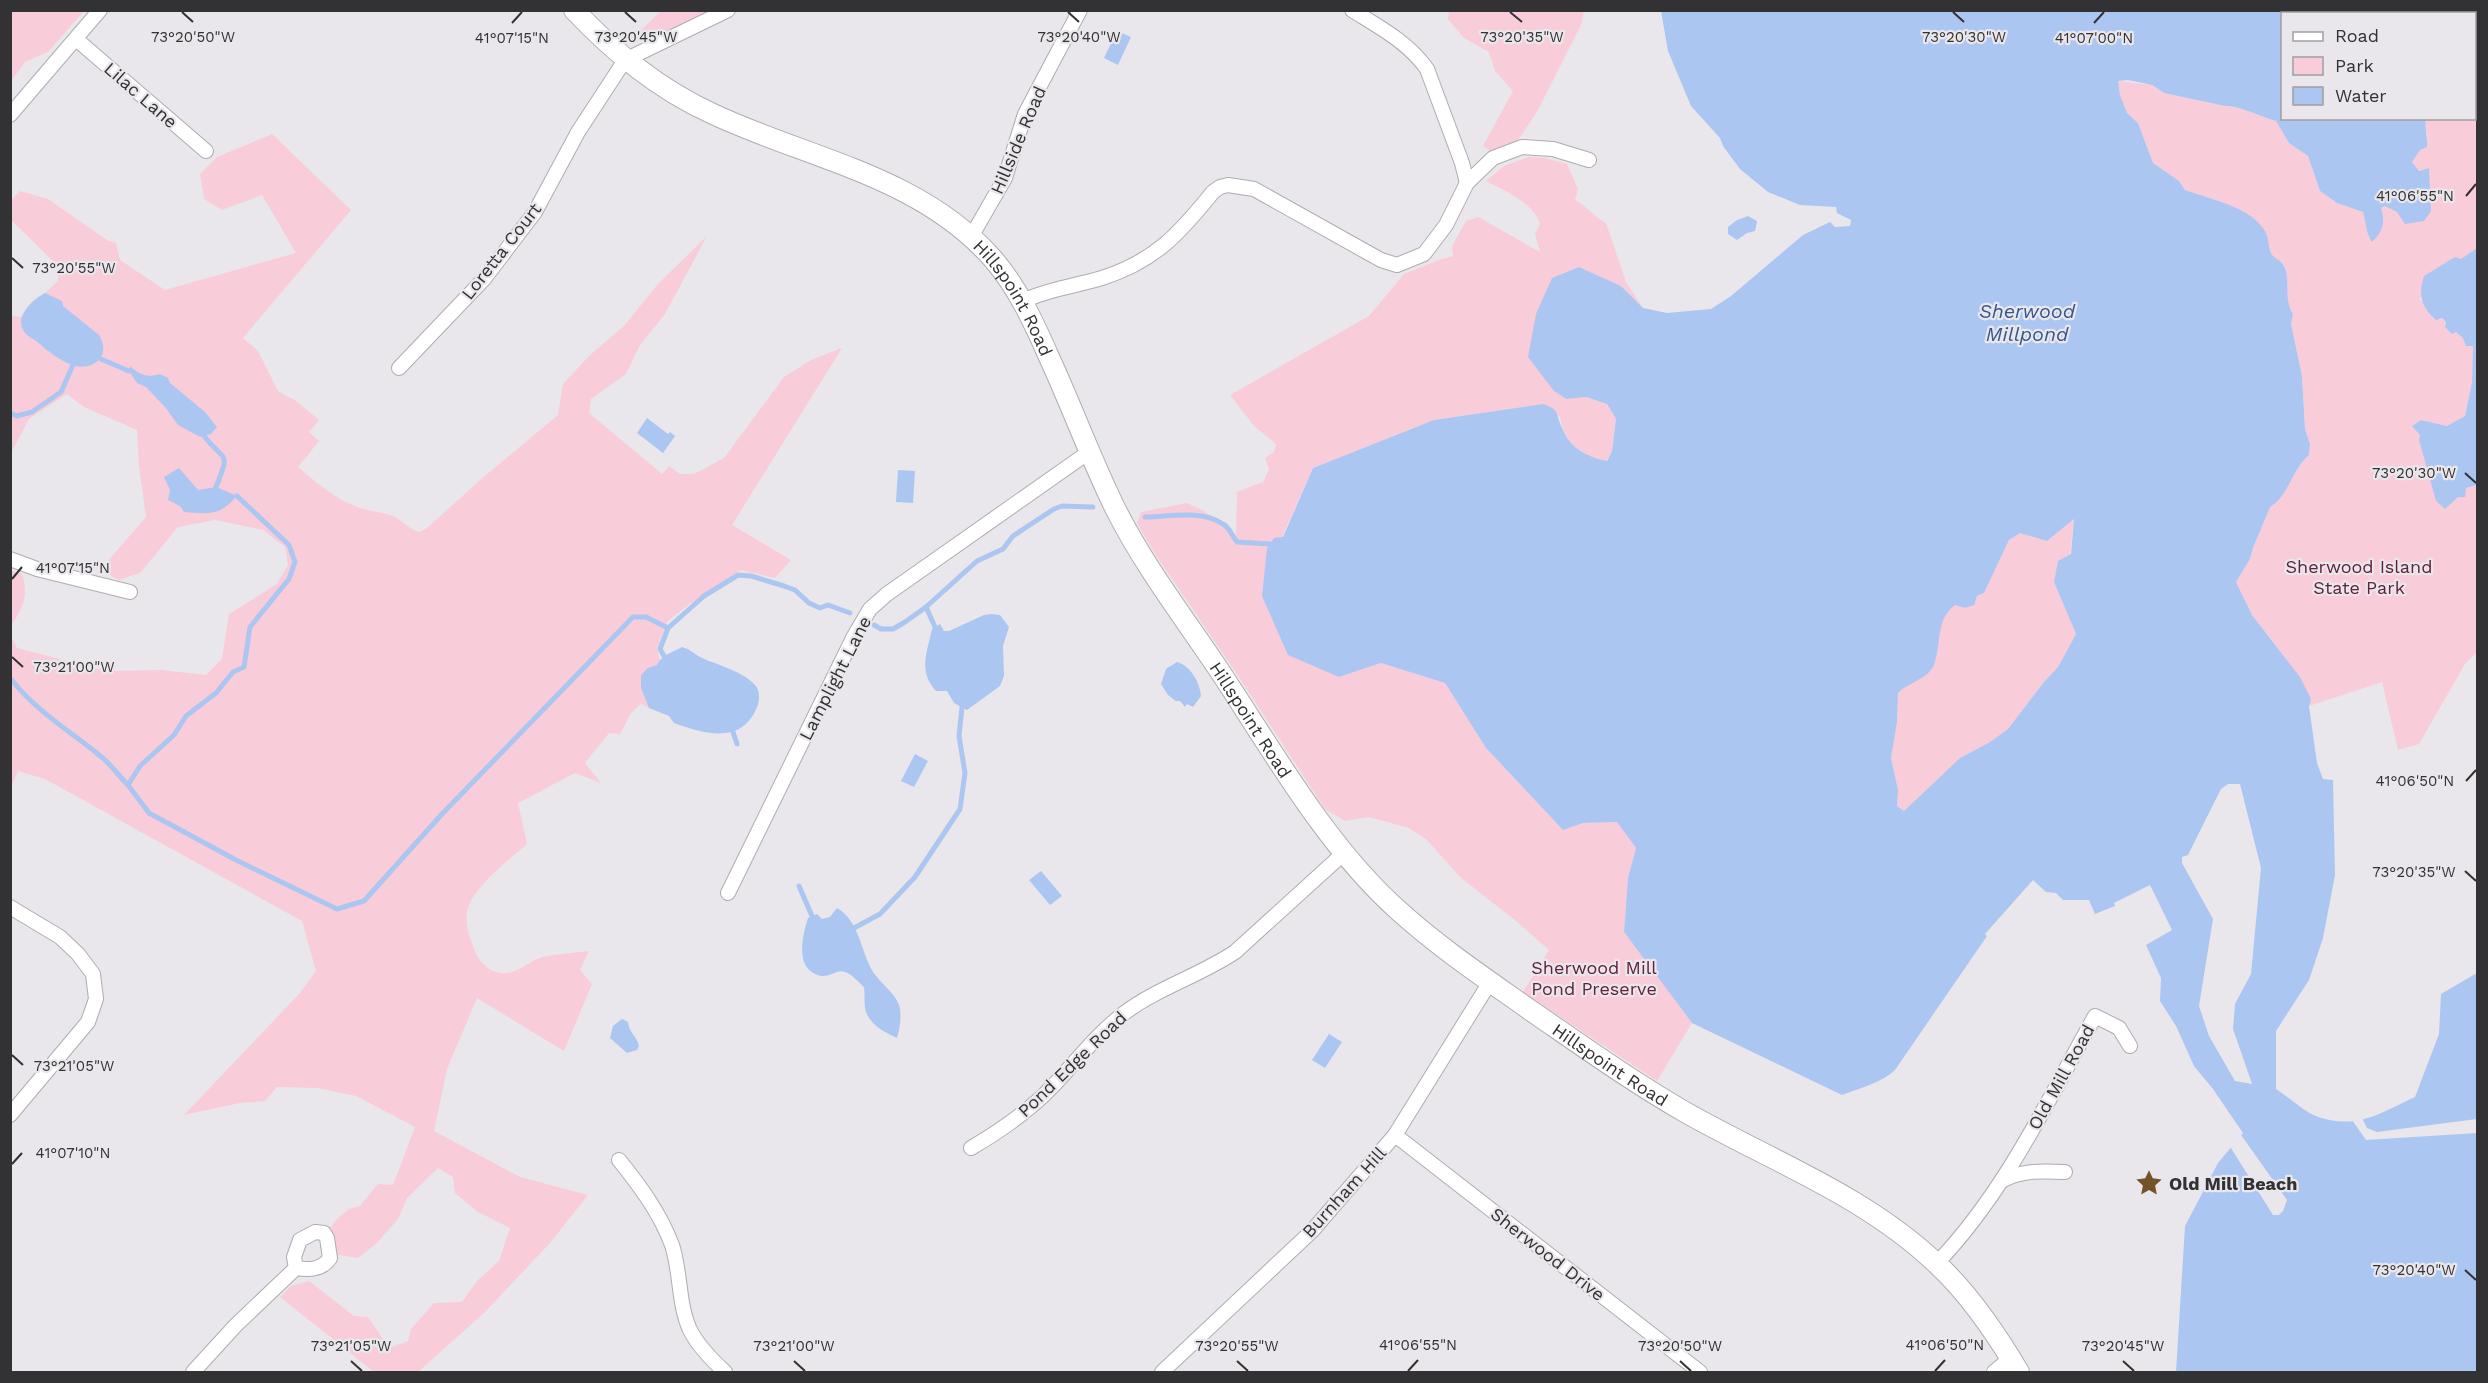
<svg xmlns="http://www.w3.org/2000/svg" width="2488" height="1383" font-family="'Work Sans',sans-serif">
	<rect width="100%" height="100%" fill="#e9e7eb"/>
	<!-- green -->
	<g fill="#f9ccd9">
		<path d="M 11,10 L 84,10 L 84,11 L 48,52 L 25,62 L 11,81 Z"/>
		<path d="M 1569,10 L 1584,11 L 1581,25 L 1538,110 L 1517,142 L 1493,153 L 1483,146 L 1513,91 L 1495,71 L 1489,52 L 1464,38 L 1448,19 L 1449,11 Z"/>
		<path d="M 661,11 L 721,11 L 677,31 L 627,44 Z"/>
		<path d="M 2420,11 L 2477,11 L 2477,248 L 2461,259 L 2419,299 L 2446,322 L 2445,327 L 2452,334 L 2456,332 L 2473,346 L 2472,382 L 2465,416 L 2447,426 L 2422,420 L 2419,440 L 2437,501 L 2445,508 L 2465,488 L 2477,485 L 2477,652 L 2465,664 L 2419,744 L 2398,750 L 2382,682 L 2309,706 L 2284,656 L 2252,615 L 2236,582 L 2250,559 L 2253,548 L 2270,507 C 2289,496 2292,469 2309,455 L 2310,444 L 2305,429 L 2302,376 L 2291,324 L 2293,314 L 2287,304 L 2285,267 L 2281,261 L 2274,258 L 2270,250 L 2266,233 L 2243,211 L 2185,190 L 2179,181 L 2153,163 L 2138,123 L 2127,113 L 2120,95 L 2118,81 L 2152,85 L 2164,93 L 2225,106 C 2237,105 2262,117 2276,121 L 2289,143 L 2308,156 L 2320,191 L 2337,203 L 2363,212 L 2368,225 L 2368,237 L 2381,208 L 2386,206 L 2397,212 L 2428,168 L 2419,171 L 2412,162 L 2428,136 L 2425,130 L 2426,119 L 2474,118 L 2474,14 L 2420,13 Z"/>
		<path d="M 272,134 L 351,210 L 243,338 L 258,351 L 278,391 L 296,401 L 319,420 L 309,432 L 319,441 L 298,467 C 317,483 336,500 360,508 C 372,512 384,512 395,517 C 404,522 409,529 419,532 L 427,528 L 479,481 L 558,415 L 563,384 L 589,356 L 625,325 L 657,285 L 707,236 L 665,314 L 640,345 L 626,374 L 591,399 L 589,413 L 662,474 L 669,466 L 680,474 L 694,474 L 724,458 L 784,377 L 811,360 L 842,348 L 732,525 L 791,560 L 775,578 L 741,570 L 688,605 L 667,622 L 657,648 L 660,660 L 658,665 L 648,668 L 641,688 L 649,708 L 641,704 L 631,713 L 620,734 L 609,733 L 585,763 L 601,783 L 575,773 L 518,803 L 527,844 C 510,859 469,890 467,913 C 465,926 470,937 474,949 C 478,960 487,971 500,973 C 517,975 528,961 543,957 C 558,954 574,953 589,951 L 580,970 L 592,984 L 564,1051 L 477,998 L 447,1069 L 434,1131 L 520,1177 L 588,1195 L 550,1243 L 485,1312 L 418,1372 L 374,1372 L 280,1297 L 291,1286 L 309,1281 L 354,1316 L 368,1317 L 389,1348 L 408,1341 L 411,1329 L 434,1303 L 462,1302 L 477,1281 L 499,1261 L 510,1228 L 478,1212 L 455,1193 L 453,1177 L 438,1168 L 407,1198 L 398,1219 L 377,1243 L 358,1258 L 333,1254 L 329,1229 L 338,1218 L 349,1209 L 360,1206 L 378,1184 L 393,1185 L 415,1127 L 356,1096 L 317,1088 L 277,1087 L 265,1101 L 240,1103 L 184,1115 L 300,993 L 316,971 L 302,921 L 45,779 L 18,771 L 11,787 L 11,636 L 17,648 L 106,671 L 161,670 L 206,675 L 222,659 L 229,614 L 277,584 L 288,565 L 285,547 L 263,530 L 215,520 L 178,527 L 140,573 L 119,580 L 100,570 L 146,517 L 139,466 L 137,430 L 84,407 L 67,394 L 29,419 L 11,453 L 11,316 L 21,317 L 32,301 L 45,293 L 58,281 L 59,267 L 11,220 L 11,200 L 20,191 L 48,199 L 107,240 L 116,243 L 120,260 L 165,290 L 296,253 L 262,195 L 222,210 L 204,199 L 200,174 L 217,157 Z"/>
		<path d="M 1529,157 L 1545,158 L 1567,164 L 1578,189 L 1575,200 C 1587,206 1594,217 1606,223 L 1626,282 L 1643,308 L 1621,286 L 1579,267 L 1552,278 L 1554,391 L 1566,399 L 1586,397 L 1607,404 L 1616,419 L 1612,451 L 1606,461 C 1582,456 1564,443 1560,417 L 1543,404 L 1434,420 L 1313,468 L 1282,537 L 1339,677 L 1381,663 L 1445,683 L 1486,748 L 1563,830 L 1583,823 L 1617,822 L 1636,848 L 1628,878 L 1624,932 L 1692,1023 L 1657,1081 L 1523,992 L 1549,950 L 1516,921 L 1460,877 L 1427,840 L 1409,828 L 1369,817 L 1345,821 L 1325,809 L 1233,668 L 1157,557 L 1137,523 L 1141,512 L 1187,503 L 1204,511 L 1236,536 L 1237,492 L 1263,482 L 1269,469 L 1265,458 L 1274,452 L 1276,444 L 1254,426 L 1230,395 L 1369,316 L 1404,274 L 1439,260 L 1453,256 L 1452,246 L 1466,221 L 1478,217 L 1540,252 L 1535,234 L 1540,224 C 1534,203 1505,191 1486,181 L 1504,166 Z"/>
		<path d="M 2074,519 L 2070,555 L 2054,582 L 2076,634 L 2058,667 L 2044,682 L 2008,729 L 1990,742 L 1960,758 L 1904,811 L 1897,806 L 1898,790 L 1891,758 L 1897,722 L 1898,693 C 1907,683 1922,680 1931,669 C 1945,652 1929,624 1955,605 L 1965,608 L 1977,596 L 1984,593 L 2009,540 L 2020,533 L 2047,541 Z"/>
		<path d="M 10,570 L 22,574 C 29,594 23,609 11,625 Z"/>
	</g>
	<!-- water -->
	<g fill="#acc6f2" fill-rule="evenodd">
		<path d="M 1661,11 L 2420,11 L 2420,13 L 2282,14 L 2282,118 L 2426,119 C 2424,129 2428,137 2427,147 L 2420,150 L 2412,162 L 2419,171 L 2429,168 L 2431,211 L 2424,221 L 2405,224 L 2397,212 L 2385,206 L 2381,208 C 2386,222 2382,233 2372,242 C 2366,234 2366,222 2363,212 L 2337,203 L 2320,191 L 2308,156 L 2289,143 L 2276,121 C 2262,117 2237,105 2225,106 L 2164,93 L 2152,85 L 2128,80 L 2118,81 L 2120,95 L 2127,113 L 2138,123 L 2153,163 L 2179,181 L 2185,190 C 2211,200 2250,206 2265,231 C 2269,238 2268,246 2271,253 C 2275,260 2281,259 2284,266 C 2291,280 2283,298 2293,314 L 2291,324 L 2302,376 L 2305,429 L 2310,444 L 2309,455 C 2292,469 2289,496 2270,507 L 2253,548 L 2250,559 L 2236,582 L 2252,615 L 2300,677 L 2311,699 L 2309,706 L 2317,763 L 2323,779 L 2333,780 L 2335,875 L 2323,938 L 2309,980 L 2276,1031 L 2276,1089 C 2289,1097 2304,1112 2318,1117 C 2358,1130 2380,1113 2415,1097 L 2439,1034 L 2441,994 L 2477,973 L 2477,1372 L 2176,1372 L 2185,1226 L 2218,1163 L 2243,1133 L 2213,1089 L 2194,1066 L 2176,1026 L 2160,1001 L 2161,978 L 2146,945 L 2172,930 L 2150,885 L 2114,903 L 2115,906 L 2095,914 L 2089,900 L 2063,900 L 2056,893 L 2046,892 L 2033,880 L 1985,934 L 1987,936 L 1895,1070 C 1881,1083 1860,1088 1842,1095 L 1692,1023 L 1624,932 L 1628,878 L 1636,848 L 1617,822 L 1583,823 L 1563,830 L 1486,748 L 1445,683 L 1381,663 L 1339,677 L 1288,655 L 1262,596 L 1267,548 L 1274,538 L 1283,537 L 1313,468 L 1434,420 L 1543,404 C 1561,410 1555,413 1562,428 C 1570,448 1587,457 1607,461 L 1612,451 L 1616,419 L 1607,404 L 1586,397 L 1566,399 L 1554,391 L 1528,357 L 1536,314 L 1552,278 L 1579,267 L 1621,286 L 1643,308 L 1667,313 L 1711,309 L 1731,296 L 1803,235 L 1830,222 L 1835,227 L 1850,226 L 1851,220 L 1837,213 L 1836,207 L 1800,205 L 1768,192 L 1740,169 L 1723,146 L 1720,138 L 1691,106 L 1668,51 ZM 2074,519 L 2071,554 L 2058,561 L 2054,582 L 2076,634 L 2058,667 L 2044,682 L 2008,729 L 1990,742 L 1960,758 L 1904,811 L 1897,806 L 1898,790 L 1891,758 L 1897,722 L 1898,693 C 1907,683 1928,679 1934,665 C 1942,643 1935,620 1955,605 L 1965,608 L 1974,605 L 1977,596 L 1984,593 L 2009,540 L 2020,533 L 2047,541 ZM 2228,784 L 2240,784 L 2261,868 L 2251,974 L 2235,1004 L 2233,1029 L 2252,1084 L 2235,1081 L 2209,1036 L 2199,1006 L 2213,919 L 2182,863 L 2182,857 L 2188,855 L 2221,789 Z"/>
		<path d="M 1117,31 L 1131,37 L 1118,65 L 1104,58 Z"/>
		<path d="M 1748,216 L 1757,221 L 1755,231 L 1747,233 L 1737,240 L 1728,234 L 1728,227 L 1737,220 Z"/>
		<path d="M 2477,248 L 2477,485 L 2466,488 L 2465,497 L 2458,497 L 2445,509 L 2436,501 L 2419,440 L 2420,435 L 2412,426 L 2421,420 L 2447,426 L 2465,416 L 2472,382 L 2473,346 L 2466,346 L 2463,338 L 2456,332 L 2452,334 L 2445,327 L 2446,322 L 2442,318 L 2436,320 C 2421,306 2418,296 2424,276 L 2455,257 L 2461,259 Z"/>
		<path d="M 45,293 L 62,301 L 63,306 L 99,335 C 112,356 93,372 72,365 C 61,361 49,352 41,345 C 35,339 27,337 23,330 C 15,315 34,299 45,293 Z"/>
		<path d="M 130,366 C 140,375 147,378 160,374 L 168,378 L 170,383 L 205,412 L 217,427 L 211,434 L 200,437 L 178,425 L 165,407 L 146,387 L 137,383 L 129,371 Z"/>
		<path d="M 647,418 L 668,434 L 670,432 L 675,436 L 663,453 L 637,433 Z"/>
		<path d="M 179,468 L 198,490 L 216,487 L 237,496 C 219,516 210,514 184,512 L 180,506 L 168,500 L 170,490 L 164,477 Z"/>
		<path d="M 898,470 L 915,471 L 913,503 L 896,502 Z"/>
		<path d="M 991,614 L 1000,615 L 1009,627 L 1003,646 L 1004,676 L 1000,686 L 967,710 L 954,703 L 947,691 L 936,691 C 918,671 927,653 932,629 L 940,624 L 944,631 L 949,631 L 984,615 Z"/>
		<path d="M 682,647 C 690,649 694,654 702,658 C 718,665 744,672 755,685 C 760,690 760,701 757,707 C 742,745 704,734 674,723 L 669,716 L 649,708 L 641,688 L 641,675 L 648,668 L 657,665 C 662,654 672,653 682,647 Z"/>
		<path d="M 1177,662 C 1191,666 1200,683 1201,696 L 1193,707 L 1187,704 L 1185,707 L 1180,701 L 1176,701 L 1168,695 L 1161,684 L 1166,669 Z"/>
		<path d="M 915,754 L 928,761 L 914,787 L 901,781 Z"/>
		<path d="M 1041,871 L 1062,896 L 1050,905 L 1029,880 Z"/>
		<path d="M 837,908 C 859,920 861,952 873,972 C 881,984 895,993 899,1005 C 902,1014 900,1029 897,1038 C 884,1032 868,1024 865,1008 C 864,1001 865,994 864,987 C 858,982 852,974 845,972 C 837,969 831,977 822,976 C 794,971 802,937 808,918 L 817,914 L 822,919 L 830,917 Z"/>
		<path d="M 622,1019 L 628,1022 C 629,1033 637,1036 639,1046 L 637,1050 L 627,1053 L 610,1038 L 613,1026 Z"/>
		<path d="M 1329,1034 L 1342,1042 L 1325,1068 L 1312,1060 Z"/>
	</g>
	<!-- pier -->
	<g fill="#e9e7eb">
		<path d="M 2362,1118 L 2367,1128 L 2377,1132 L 2477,1119 L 2477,1133 L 2366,1140 L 2352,1120 Z"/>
		<path d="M 2239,1132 L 2287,1200 L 2283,1211 L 2279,1215 L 2273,1215 L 2229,1145 Z"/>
	</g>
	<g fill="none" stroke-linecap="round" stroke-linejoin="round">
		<!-- stream -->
		<g stroke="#acc6f2" stroke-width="5">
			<path d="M 101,359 L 129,371"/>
			<path d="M 10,413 L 17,416 L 32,412 L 61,392 L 73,365"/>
			<path d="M 204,436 C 225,463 231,450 216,487"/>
			<path d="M 237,496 L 289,545 L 295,562 L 289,579 L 250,627 L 244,667 L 233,672 L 216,693 L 186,716 L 174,735 L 140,766 L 128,785 L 149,813 L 236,860 L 337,909 L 364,901 L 442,814 L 633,617 L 646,617 L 668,628 L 704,596 L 738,575 L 751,576 L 784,586 L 795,590 L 809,603 L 820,608 L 828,605 L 850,613"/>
			<path d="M 1145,517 C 1169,517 1201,509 1223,524 C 1230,528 1232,536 1237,542 L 1270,544"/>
			<path d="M 926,607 L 935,627"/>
			<path d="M 874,625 L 881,629 L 893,629 L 905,622 L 926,607 L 977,561 L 1003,549 L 1013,536 L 1054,509 L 1062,506 L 1093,507"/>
			<path d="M 664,656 L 660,649 L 668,628"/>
			<path d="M 10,678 C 36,711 67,729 99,755 C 110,763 118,775 128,785"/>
			<path d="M 733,732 L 737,744"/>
			<path d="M 799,886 L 812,916"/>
			<path d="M 854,928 L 880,914 L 915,877 L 960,809 L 965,773 L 959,736 L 962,707"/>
		</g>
		<defs>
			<g id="street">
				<path d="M 1352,10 C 1379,27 1408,42 1427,69 L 1462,163 L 1467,183"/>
				<path d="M 76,39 L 206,151"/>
				<path d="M 10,115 L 100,10"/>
				<path d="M 971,237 L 1005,178 L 1025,114 L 1080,10"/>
				<path d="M 1023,301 C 1048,289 1076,286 1102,278 C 1155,261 1179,234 1213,192 L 1220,187 L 1228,185 L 1254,189 L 1381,260 L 1397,265 L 1424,254 L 1446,225 L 1467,183 L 1493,158 L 1522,147 L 1553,149 L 1589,160"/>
				<path d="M 399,368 L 484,279 L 535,212 L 578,132 L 625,60 L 728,10"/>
				<path d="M 10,559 L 37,569 L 130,592"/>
				<path d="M 728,893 L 854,636 L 870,609 L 887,594 L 1089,452"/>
				<path d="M 10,907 L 60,937 L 78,954 L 93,974 L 96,999 L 88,1022 L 10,1115"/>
				<path d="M 1395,1135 L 1700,1372"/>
				<path d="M 971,1148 C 1000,1131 1029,1111 1052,1087 C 1075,1063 1096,1035 1123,1014 C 1157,988 1199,976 1235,952 L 1344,853"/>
				<path d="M 619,1160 C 640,1186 660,1213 672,1245 C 681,1272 678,1304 690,1330 C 698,1346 713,1361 725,1372"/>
				<path d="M 2003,1180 C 2023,1170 2043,1171 2065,1172"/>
				<path d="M 315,1232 L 324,1233 L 327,1238 L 330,1258 C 322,1270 309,1270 296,1268 L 294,1257 L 300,1240 Z"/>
				<path d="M 1937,1263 C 2005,1192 2047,1102 2095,1016 L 2119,1028 L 2130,1046"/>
				<path d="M 193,1372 L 236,1325 L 296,1268"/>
				<path d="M 1162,1372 L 1312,1231 L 1395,1135 L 1490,982"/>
				<path d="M 1994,1372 L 2011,1358"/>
			</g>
			<g id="secondary">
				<path id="s1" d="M 574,10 C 615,53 658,89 713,114 C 809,159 920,176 993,259 C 1018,288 1034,323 1049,357 C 1072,407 1091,459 1115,508 C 1144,566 1185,619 1221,673 C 1274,753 1327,847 1399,911 C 1440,948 1485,978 1530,1010 C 1581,1045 1631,1081 1685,1112 C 1771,1161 1867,1196 1939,1266 C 1971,1296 1997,1335 2019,1372"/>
			</g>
		</defs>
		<!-- street casing -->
		<use href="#street" stroke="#aeacb0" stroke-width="16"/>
		<!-- secondary casing -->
		<use href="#secondary" stroke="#aeacb0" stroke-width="22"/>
		<!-- street -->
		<use href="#street" stroke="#fff" stroke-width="14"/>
		<!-- secondary -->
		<use href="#secondary" stroke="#fff" stroke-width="20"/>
	</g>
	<!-- ticks -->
	<path fill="none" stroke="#323133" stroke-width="2" d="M 182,12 L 193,22M 625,12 L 636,22M 1068,12 L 1079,22M 1510,12 L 1522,22M 1953,12 L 1964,22M 512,23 L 522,12M 2094,23 L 2104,12M 2466,196 L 2476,184M 12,258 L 23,268M 2465,473 L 2476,483M 12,579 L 22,567M 12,657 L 23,667M 2466,781 L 2476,770M 2465,871 L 2476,881M 12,1055 L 23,1065M 12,1164 L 22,1153M 2465,1270 L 2476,1280M 351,1361 L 362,1371M 794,1361 L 805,1371M 1237,1361 L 1248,1371M 1680,1361 L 1691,1371M 2123,1361 L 2134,1371M 1408,1371 L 1418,1360M 1935,1371 L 1945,1360"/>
	<!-- icons -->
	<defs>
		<symbol id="sight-bare" viewBox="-9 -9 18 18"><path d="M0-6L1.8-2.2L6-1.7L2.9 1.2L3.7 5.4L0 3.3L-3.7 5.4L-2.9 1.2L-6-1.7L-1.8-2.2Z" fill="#74532a" stroke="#e9e7eb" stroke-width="2.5" paint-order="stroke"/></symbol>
	</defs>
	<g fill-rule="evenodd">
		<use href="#sight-bare" x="2130" y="1164" width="38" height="38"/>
	</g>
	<g text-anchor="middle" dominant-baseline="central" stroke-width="4.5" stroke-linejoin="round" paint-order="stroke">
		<!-- street labels -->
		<g font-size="18" fill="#323133" stroke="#e9e7eb">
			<text transform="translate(141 95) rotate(41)">Lilac Lane</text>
			<text transform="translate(1018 140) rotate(-67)">Hillside Road</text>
			<text transform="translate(501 251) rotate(-52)">Loretta Court</text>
			<text stroke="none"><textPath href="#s1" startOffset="537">Hillspoint Road</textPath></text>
			<text transform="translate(835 678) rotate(-63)">Lamplight Lane</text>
			<text stroke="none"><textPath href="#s1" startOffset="1023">Hillspoint Road</textPath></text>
			<text transform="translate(1072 1064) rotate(-44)">Pond Edge Road</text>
			<text stroke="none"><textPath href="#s1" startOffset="1527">Hillspoint Road</textPath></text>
			<text transform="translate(2061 1077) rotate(-61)">Old Mill Road</text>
			<text transform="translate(1344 1192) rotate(-48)">Burnham Hill</text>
			<text transform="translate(1548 1254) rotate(38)">Sherwood Drive</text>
		</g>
		<!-- park labels -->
		<g font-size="18" fill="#61203b" stroke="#e9e7eb">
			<text x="2359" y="566">Sherwood Island<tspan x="2359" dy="21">State Park</tspan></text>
			<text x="1594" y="967">Sherwood Mill<tspan x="1594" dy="21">Pond Preserve</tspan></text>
		</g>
		<!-- poi labels -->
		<g font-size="18" font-weight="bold" fill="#323133" stroke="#e9e7eb" text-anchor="start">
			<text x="2169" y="1183">Old Mill Beach</text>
		</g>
		<!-- water labels -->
		<g font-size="20" font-style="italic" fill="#37568e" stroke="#e9e7eb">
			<text x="2027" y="311">Sherwood<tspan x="2027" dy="23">Millpond</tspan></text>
		</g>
	</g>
	<g font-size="15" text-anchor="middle" fill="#323133" stroke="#e9e7eb" stroke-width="4.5" stroke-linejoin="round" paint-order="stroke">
		<text x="193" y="42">73°20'50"W</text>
		<text x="636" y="42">73°20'45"W</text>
		<text x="1079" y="42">73°20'40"W</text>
		<text x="1522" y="42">73°20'35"W</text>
		<text x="1964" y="42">73°20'30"W</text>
		<text x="512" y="43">41°07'15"N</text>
		<text x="2094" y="43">41°07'00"N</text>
		<text x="2415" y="201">41°06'55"N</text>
		<text x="74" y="273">73°20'55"W</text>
		<text x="2414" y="478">73°20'30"W</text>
		<text x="73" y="573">41°07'15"N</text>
		<text x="74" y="672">73°21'00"W</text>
		<text x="2415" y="786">41°06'50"N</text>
		<text x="2414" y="877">73°20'35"W</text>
		<text x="74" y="1071">73°21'05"W</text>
		<text x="73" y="1158">41°07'10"N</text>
		<text x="2414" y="1275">73°20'40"W</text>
		<text x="1418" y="1350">41°06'55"N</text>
		<text x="1945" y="1350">41°06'50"N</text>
		<text x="351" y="1351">73°21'05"W</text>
		<text x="794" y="1351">73°21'00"W</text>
		<text x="1237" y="1351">73°20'55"W</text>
		<text x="1680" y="1351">73°20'50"W</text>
		<text x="2123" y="1351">73°20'45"W</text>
	</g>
	<!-- border -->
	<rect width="2488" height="1383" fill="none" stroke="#323133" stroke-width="24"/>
	<!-- legend -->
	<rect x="2281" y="12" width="195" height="108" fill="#e9e7eb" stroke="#a09ea1" stroke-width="1.5"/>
	<rect x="2293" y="32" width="30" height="9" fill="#ffffff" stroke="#a09ea1" stroke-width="1.5"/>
	<text x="2335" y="42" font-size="18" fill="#323133">Road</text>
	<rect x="2293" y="57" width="30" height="18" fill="#f9ccd9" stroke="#a09ea1" stroke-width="1.5"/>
	<text x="2335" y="72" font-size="18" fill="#323133">Park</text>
	<rect x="2293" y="87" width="30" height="18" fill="#acc6f2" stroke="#a09ea1" stroke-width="1.5"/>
	<text x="2335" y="102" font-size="18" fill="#323133">Water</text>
</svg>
